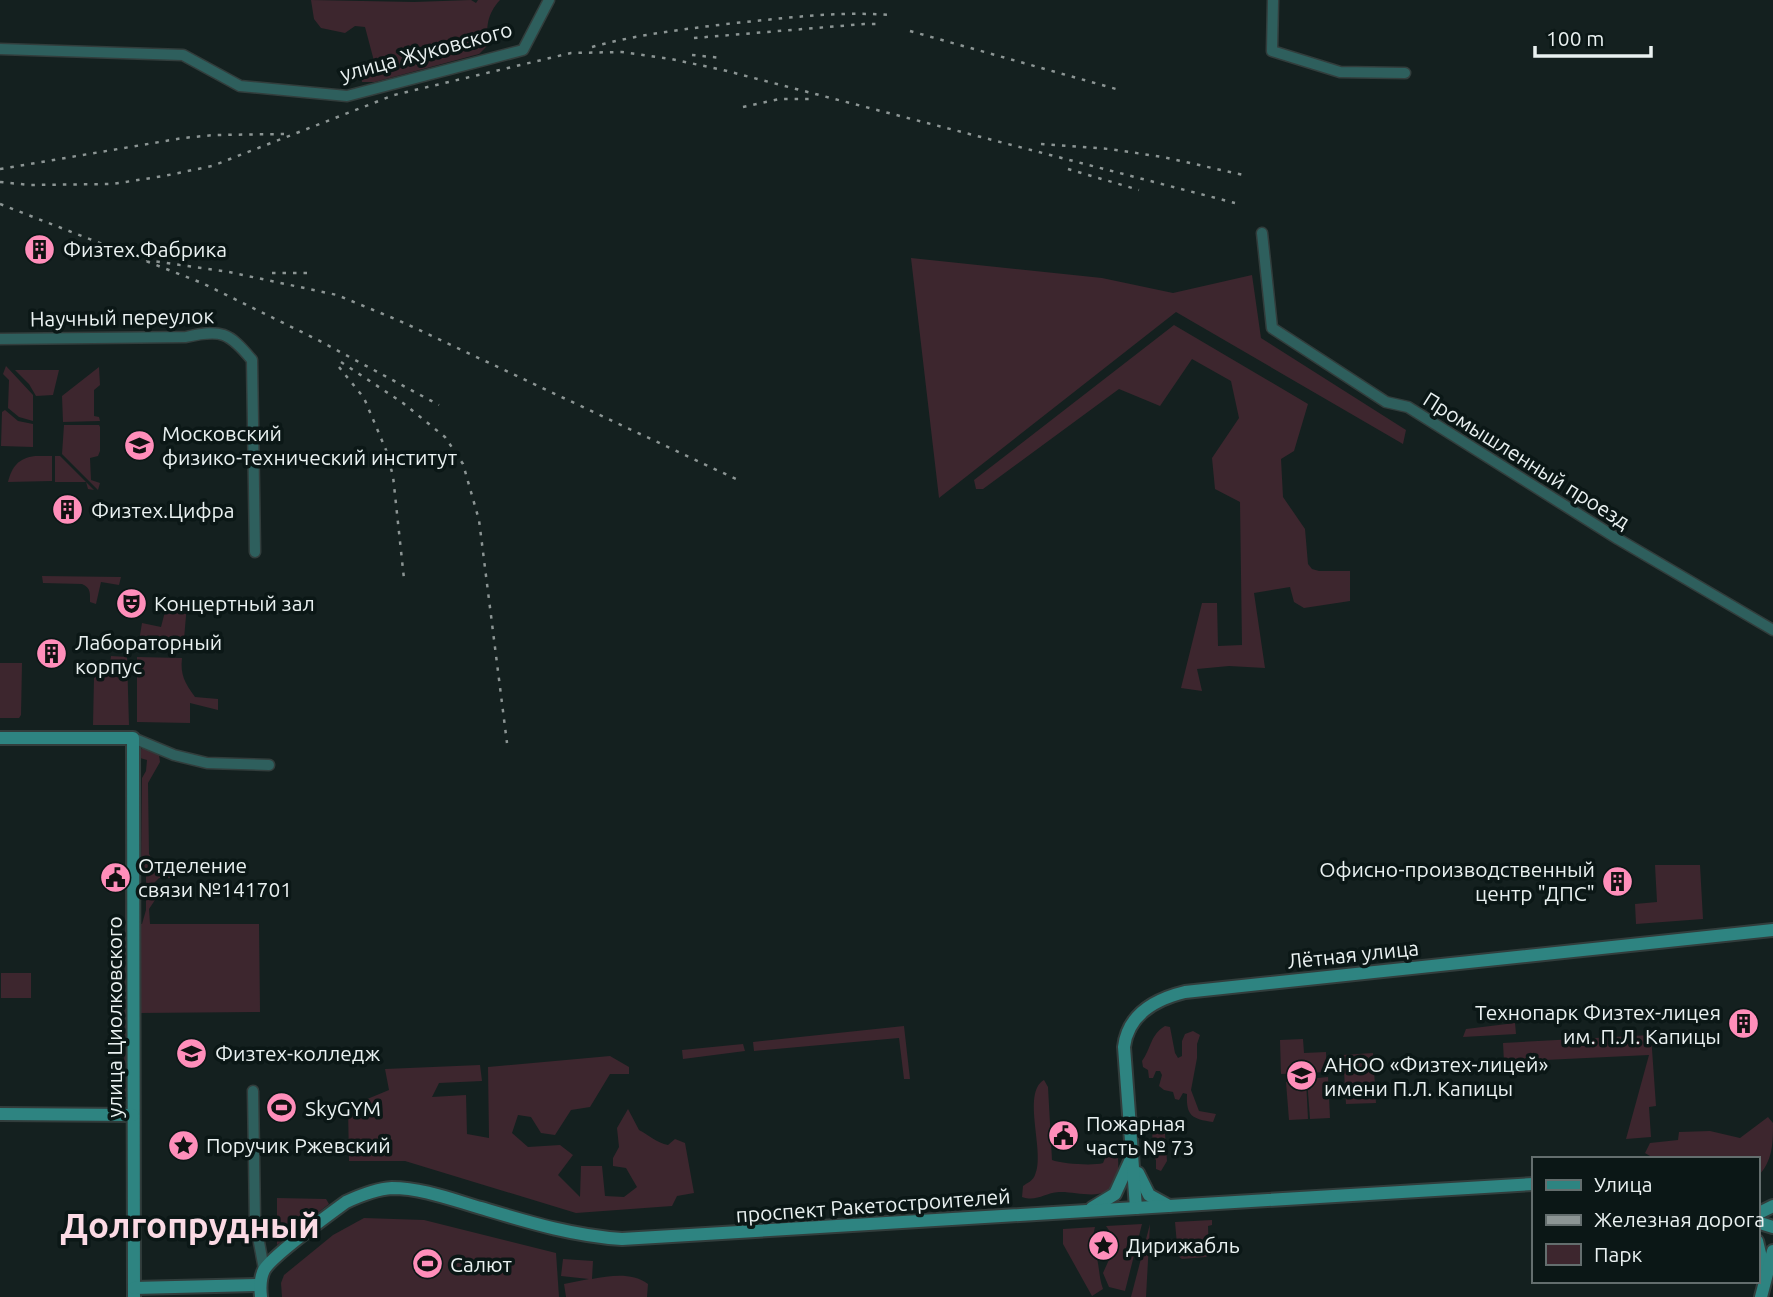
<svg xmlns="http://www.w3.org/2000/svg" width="1773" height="1297" font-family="Ubuntu,sans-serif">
	<rect width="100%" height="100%" fill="#14201f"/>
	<!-- green -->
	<g fill="#3d262e">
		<path d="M 311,0 L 414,2 L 471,0 L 476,3 L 478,0 L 500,0 C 487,14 486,27 488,45 L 479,54 L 375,82 L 362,82 L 360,69 L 374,61 L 365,27 L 355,26 L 345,33 L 321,28 L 314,19 Z"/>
		<path d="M 911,258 L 1102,278 L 1173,293 L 1252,275 L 1261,338 L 1406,430 L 1403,444 L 1176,312 L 939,498 Z"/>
		<path d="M 1174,325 L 1308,404 L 1294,451 L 1281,459 L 1283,497 L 1305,529 L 1308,564 L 1312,569 L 1319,571 L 1350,571 L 1350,601 L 1304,608 L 1294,602 L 1290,587 L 1254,593 L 1265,668 L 1229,666 L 1197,669 L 1202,691 L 1181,688 L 1202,603 L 1217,603 L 1218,646 L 1242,645 L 1240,502 L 1215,489 L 1212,458 L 1239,418 L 1231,381 L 1192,359 L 1160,406 L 1119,389 L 983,489 L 976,489 L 974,480 Z"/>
		<path d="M 6,366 L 33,395 L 33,421 L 19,417 L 8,408 L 9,380 L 3,374 Z"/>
		<path d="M 99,367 L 100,385 L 94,390 L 94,416 L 99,417 L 100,421 L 63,422 L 62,396 Z"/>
		<path d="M 15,370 L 59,370 L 53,395 L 36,396 L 29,384 Z"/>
		<path d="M 5,410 L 18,421 L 33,424 L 33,447 L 1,446 L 2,412 Z"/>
		<path d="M 64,425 L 99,425 L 100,427 L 100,451 L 98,456 L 90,458 L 91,480 L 100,483 L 98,490 L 62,454 Z"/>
		<path d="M 35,456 L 52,456 L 52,481 L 8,482 C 12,466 19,458 35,456 Z"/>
		<path d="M 55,456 L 60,456 L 94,490 L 88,489 L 86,482 L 55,482 Z"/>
		<path d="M 42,576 L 121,577 L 119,585 L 101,582 L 96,604 L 90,602 C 90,593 91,588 82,584 L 43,583 Z"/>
		<path d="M 168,600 L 187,604 L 183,651 L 146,650 L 147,646 L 139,641 L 142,623 L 161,627 Z"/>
		<path d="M 111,656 L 127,657 L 129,725 L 93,725 L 94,678 L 109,671 Z"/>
		<path d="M 137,657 L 182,658 C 180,675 185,683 195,697 L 218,699 L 218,710 L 190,703 L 190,723 L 137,722 Z"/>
		<path d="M 0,663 L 22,663 L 21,715 L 19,718 L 0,718 Z"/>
		<path d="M 126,744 L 130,749 L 130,1097 L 124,1097 Z"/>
		<path d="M 141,749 L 144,749 L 159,755 L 160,762 L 148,783 L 149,854 L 155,864 L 175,872 L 176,875 L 173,878 L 159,878 L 153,884 L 157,897 L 149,909 L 150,924 L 259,924 L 260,1012 L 137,1013 L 139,924 L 142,924 L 146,910 L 146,874 L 141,867 L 142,778 L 146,771 L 147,760 L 140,758 Z"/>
		<path d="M 1655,865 L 1700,865 L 1703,919 L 1636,924 L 1635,904 L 1657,902 Z"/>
		<rect x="1" y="973" width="30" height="25"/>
		<path d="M 1515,1023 L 1516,1034 L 1463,1037 L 1466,1029 Z"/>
		<path d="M 904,1026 L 910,1079 L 904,1079 L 899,1038 L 754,1051 L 753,1042 Z"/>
		<path d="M 1165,1026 L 1170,1027 L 1175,1053 L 1178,1058 L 1182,1056 L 1182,1041 L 1185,1034 L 1193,1031 L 1200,1035 L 1197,1044 L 1197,1058 L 1191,1090 L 1199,1111 L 1216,1114 L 1213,1122 C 1192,1119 1186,1116 1187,1094 L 1183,1093 L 1179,1100 L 1175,1099 L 1173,1092 L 1164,1090 L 1159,1086 L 1162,1075 L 1160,1071 L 1156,1071 L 1153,1078 L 1149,1078 L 1148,1070 L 1143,1067 L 1142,1061 C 1151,1049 1150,1035 1165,1026 Z"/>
		<path d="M 1651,1035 L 1656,1106 L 1649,1107 L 1651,1137 L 1626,1139 L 1649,1055 L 1504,1062 L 1503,1043 Z"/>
		<path d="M 1303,1039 L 1304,1053 L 1326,1052 L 1327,1072 L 1281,1074 L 1280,1040 Z"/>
		<path d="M 743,1044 L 745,1051 L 683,1059 L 682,1050 Z"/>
		<path d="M 1373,1053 L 1376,1103 L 1346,1104 L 1343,1055 Z"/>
		<path d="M 610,1056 L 629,1067 L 629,1074 L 610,1074 L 590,1107 L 571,1110 L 555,1135 L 541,1133 L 531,1117 L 518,1115 L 512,1133 L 528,1147 L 560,1145 L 573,1155 L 558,1175 L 580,1197 L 581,1166 L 602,1166 L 605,1196 L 624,1197 L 637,1187 L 626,1168 L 613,1166 L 613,1158 L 619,1147 L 617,1128 L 628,1109 L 639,1130 C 649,1135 657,1143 668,1145 L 675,1139 L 685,1143 L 694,1193 L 677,1196 L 672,1206 L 576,1213 L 405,1161 L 349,1161 L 348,1107 L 389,1090 L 385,1069 L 480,1065 L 482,1081 L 439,1083 L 432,1097 L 466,1095 L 467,1134 L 489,1138 L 488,1067 Z"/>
		<path d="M 1328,1077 L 1330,1118 L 1310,1119 L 1307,1079 Z"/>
		<path d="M 1044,1080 L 1048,1087 L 1052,1160 C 1062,1164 1094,1166 1103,1163 L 1106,1156 L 1117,1153 C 1119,1162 1119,1172 1115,1181 C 1107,1203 1077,1191 1059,1192 C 1044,1193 1037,1202 1022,1197 L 1023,1186 C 1027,1183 1033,1181 1035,1175 C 1046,1153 1021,1093 1044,1080 Z"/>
		<path d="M 1306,1080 L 1308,1119 L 1289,1120 L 1286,1082 Z"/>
		<path d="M 1158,1117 L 1164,1121 L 1167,1161 L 1161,1171 L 1156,1169 L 1156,1160 L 1153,1156 L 1152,1124 Z"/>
		<path d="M 1768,1117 L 1773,1123 C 1773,1143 1773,1162 1757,1177 L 1757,1159 L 1655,1159 L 1645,1153 L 1650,1143 L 1678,1140 L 1679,1132 L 1710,1131 L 1740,1138 Z"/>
		<path d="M 277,1198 L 326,1199 L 329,1204 L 277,1245 Z"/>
		<path d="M 364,1218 L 424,1220 L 556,1253 L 559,1297 L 282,1297 L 281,1283 L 284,1275 L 333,1235 Z"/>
		<path d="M 1212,1220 L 1212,1225 L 1208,1226 L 1209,1254 L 1206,1257 L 1182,1259 L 1178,1256 L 1175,1222 Z"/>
		<path d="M 1142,1224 L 1125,1291 L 1109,1287 L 1103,1273 L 1117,1242 L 1106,1226 Z"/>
		<path d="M 1150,1224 L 1146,1297 L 1131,1297 Z"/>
		<path d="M 1095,1227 L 1091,1245 C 1101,1260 1097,1272 1103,1289 L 1092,1296 L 1063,1244 L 1063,1229 Z"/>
		<path d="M 563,1259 L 593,1261 L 592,1279 C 611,1276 631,1272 648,1284 L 647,1297 L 566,1297 L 564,1284 L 589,1279 L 561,1276 Z"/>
	</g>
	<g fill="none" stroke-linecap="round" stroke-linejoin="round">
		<defs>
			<g id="street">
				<path d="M 1273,0 L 1272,51 L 1340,72 L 1405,73"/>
				<path d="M 0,49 L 183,55 L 240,86 L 347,96 L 523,50 L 549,0"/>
				<path d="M 1262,233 L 1272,328 L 1386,402 L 1408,407 L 1618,539 L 1773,630"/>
				<path d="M 0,339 L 186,337 C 221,329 229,332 252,360 L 255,552"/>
				<path d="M 133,738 L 174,755 L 207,763 L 269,765"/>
				<path d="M 253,1091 L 255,1221 L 264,1269"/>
			</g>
			<g id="secondary">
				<path d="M 0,738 L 133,738 L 134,1297"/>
				<path d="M 0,1114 L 133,1115"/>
				<path d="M 1138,1173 L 1149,1195 L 1169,1206"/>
				<path d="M 1092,1208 L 1115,1194 L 1131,1159"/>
				<path d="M 1136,1208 L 1124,1047 C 1128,1014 1156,999 1185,992 L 1773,930"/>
				<path d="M 1757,1214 L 1773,1206"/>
				<path d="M 1757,1222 L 1773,1227"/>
				<path d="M 1757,1241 L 1764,1270"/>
				<path d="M 134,1288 L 260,1285"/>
				<path d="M 261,1297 C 260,1288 260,1278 264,1270 C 272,1256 331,1213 346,1202 C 361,1195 376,1189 392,1188 C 422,1188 453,1200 481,1208 C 528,1222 573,1236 622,1239 L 1533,1184"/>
				<path d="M 1761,1297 L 1773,1251"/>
			</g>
		</defs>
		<!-- street casing -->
		<use href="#street" stroke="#323d3c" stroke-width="13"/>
		<!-- secondary casing -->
		<use href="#secondary" stroke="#323d3c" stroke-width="16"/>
		<!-- street -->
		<use href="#street" stroke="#2e5f5d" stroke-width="10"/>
		<!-- secondary -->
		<use href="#secondary" stroke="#2e8481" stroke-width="12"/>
		<!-- rail -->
		<g stroke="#8c9594" stroke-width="2.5" stroke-dasharray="3.5 7" stroke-linecap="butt">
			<path d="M 910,31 L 1116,89"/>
			<path d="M 694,38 L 864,24 L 882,24"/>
			<path d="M 592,47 C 639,34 686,29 735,23 C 787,18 838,11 890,15"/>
			<path d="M 692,55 L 722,58"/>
			<path d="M 743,107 L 779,99 L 810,99"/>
			<path d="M 1041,144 L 1109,149 L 1163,157 L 1248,176"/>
			<path d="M 0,169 L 183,138 L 214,135 L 284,134"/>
			<path d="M 1068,169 L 1139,190"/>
			<path d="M 0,182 L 30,185 L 112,184 L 164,176 L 212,166 L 394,95 L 571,53 L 622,52 L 671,59 L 723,70 L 1235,203"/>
			<path d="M 0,204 L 202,283 L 316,339 L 439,405"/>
			<path d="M 146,260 L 229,272 L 337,295 L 400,321 L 738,480"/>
			<path d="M 272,273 L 307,273"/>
			<path d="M 341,362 L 403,403 L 445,437 L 463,464 L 479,520 L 507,743"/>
			<path d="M 339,367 L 364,398 L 386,450 L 393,476 L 404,579"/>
		</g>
	</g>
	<!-- icons -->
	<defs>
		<symbol id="building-disc" viewBox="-11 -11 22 22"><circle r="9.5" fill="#ff8eba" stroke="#0b1716"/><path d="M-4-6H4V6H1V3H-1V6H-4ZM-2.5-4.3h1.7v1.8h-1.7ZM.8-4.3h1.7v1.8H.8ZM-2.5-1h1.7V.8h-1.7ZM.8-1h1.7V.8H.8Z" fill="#111"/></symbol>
		<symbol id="university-disc" viewBox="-11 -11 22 22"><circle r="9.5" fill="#ff8eba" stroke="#0b1716"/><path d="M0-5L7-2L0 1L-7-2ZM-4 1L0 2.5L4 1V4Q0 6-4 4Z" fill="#111"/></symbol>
		<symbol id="theatre-disc" viewBox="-11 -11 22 22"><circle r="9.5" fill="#ff8eba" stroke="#0b1716"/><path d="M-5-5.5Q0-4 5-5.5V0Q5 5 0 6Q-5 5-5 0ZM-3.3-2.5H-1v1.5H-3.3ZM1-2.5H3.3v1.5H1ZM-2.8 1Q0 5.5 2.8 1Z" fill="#111"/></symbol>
		<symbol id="civic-disc" viewBox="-11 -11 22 22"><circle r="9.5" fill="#ff8eba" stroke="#0b1716"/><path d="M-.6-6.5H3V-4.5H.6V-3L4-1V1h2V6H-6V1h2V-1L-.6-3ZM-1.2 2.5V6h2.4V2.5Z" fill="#111"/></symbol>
		<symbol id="school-disc" viewBox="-11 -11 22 22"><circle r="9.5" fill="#ff8eba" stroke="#0b1716"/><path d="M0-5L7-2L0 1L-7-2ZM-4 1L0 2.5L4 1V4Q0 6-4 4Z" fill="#111"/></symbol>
		<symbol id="stadium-disc" viewBox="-11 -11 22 22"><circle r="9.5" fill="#ff8eba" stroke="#0b1716"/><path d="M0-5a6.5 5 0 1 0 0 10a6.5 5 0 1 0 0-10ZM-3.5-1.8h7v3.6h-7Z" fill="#111"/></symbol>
		<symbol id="sight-disc" viewBox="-11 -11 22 22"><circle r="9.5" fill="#ff8eba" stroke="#0b1716"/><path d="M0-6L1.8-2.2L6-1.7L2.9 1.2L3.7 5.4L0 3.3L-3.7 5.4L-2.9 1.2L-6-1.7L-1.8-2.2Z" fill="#111"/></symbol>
	</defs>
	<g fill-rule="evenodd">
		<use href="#building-disc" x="22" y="232" width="35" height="35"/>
		<use href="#university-disc" x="122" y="428" width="35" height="35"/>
		<use href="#building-disc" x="50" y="492" width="35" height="35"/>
		<use href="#theatre-disc" x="114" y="586" width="35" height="35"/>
		<use href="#building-disc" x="34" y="636" width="35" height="35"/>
		<use href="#civic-disc" x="98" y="860" width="35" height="35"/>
		<use href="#building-disc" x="1600" y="864" width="35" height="35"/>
		<use href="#building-disc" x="1726" y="1006" width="35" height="35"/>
		<use href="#university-disc" x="174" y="1036" width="35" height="35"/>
		<use href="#school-disc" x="1284" y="1058" width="35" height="35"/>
		<use href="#stadium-disc" x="264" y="1090" width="35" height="35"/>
		<use href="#civic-disc" x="1046" y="1118" width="35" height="35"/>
		<use href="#sight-disc" x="166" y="1128" width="35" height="35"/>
		<use href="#sight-disc" x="1086" y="1228" width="35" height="35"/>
		<use href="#stadium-disc" x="410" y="1246" width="35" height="35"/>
	</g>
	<g text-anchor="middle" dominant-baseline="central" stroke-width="7" stroke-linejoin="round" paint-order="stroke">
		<!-- street labels -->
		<g font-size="21" fill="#eaf1f1" stroke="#0b1716">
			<text transform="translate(426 51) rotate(-15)">улица Жуковского</text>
			<text transform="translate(122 317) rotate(-1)">Научный переулок</text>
			<text transform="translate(1527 460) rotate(32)">Промышленный проезд</text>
			<text transform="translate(1353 954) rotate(-6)">Лётная улица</text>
			<text transform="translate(114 1017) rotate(-90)">улица Циолковского</text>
			<text transform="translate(873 1205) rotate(-4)">проспект Ракетостроителей</text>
		</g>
		<!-- poi labels -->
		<g font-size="21" fill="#eaf1f1" stroke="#0b1716" text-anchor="start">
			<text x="63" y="249">Физтех.Фабрика</text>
			<text x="162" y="433">Московский<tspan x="162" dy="24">физико-технический институт</tspan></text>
			<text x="91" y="510">Физтех.Цифра</text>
			<text x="154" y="603">Концертный зал</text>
			<text x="75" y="642">Лабораторный<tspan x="75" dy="24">корпус</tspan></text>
			<text x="138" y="865">Отделение<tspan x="138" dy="24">связи №141701</tspan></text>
			<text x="1595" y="869" text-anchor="end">Офисно-производственный<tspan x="1595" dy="24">центр "ДПС"</tspan></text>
			<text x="1721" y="1012" text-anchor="end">Технопарк Физтех-лицея<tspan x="1721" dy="24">им. П.Л. Капицы</tspan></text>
			<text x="215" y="1053">Физтех-колледж</text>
			<text x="1324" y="1064">АНОО «Физтех-лицей»<tspan x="1324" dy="24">имени П.Л. Капицы</tspan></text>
			<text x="305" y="1108">SkyGYM</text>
			<text x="1086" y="1123">Пожарная<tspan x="1086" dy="24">часть № 73</tspan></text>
			<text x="206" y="1145">Поручик Ржевский</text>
			<text x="1126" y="1245">Дирижабль</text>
			<text x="450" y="1264">Салют</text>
		</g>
		<!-- town labels -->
		<g font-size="35" font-weight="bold" fill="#fbdae4" stroke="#0b1716">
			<text x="190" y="1225">Долгопрудный</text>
		</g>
	</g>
	<!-- legend -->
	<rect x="1532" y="1157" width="228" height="126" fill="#0b1716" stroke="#646e6e" stroke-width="2"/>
	<rect x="1546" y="1180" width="35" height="10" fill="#2e8481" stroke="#646e6e" stroke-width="2"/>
	<text x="1594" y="1192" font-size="21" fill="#eaf1f1">Улица</text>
	<rect x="1546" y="1215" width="35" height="10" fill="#8c9594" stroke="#646e6e" stroke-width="2"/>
	<text x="1594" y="1227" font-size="21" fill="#eaf1f1">Железная дорога</text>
	<rect x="1546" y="1244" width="35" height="21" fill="#3d262e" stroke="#646e6e" stroke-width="2"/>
	<text x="1594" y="1262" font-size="21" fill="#eaf1f1">Парк</text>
	<!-- scale -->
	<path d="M1535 46v10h116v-10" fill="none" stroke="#eaf1f1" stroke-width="3.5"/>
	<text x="1546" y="46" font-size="21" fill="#eaf1f1" stroke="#0b1716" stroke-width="5" paint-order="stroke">100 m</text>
</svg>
